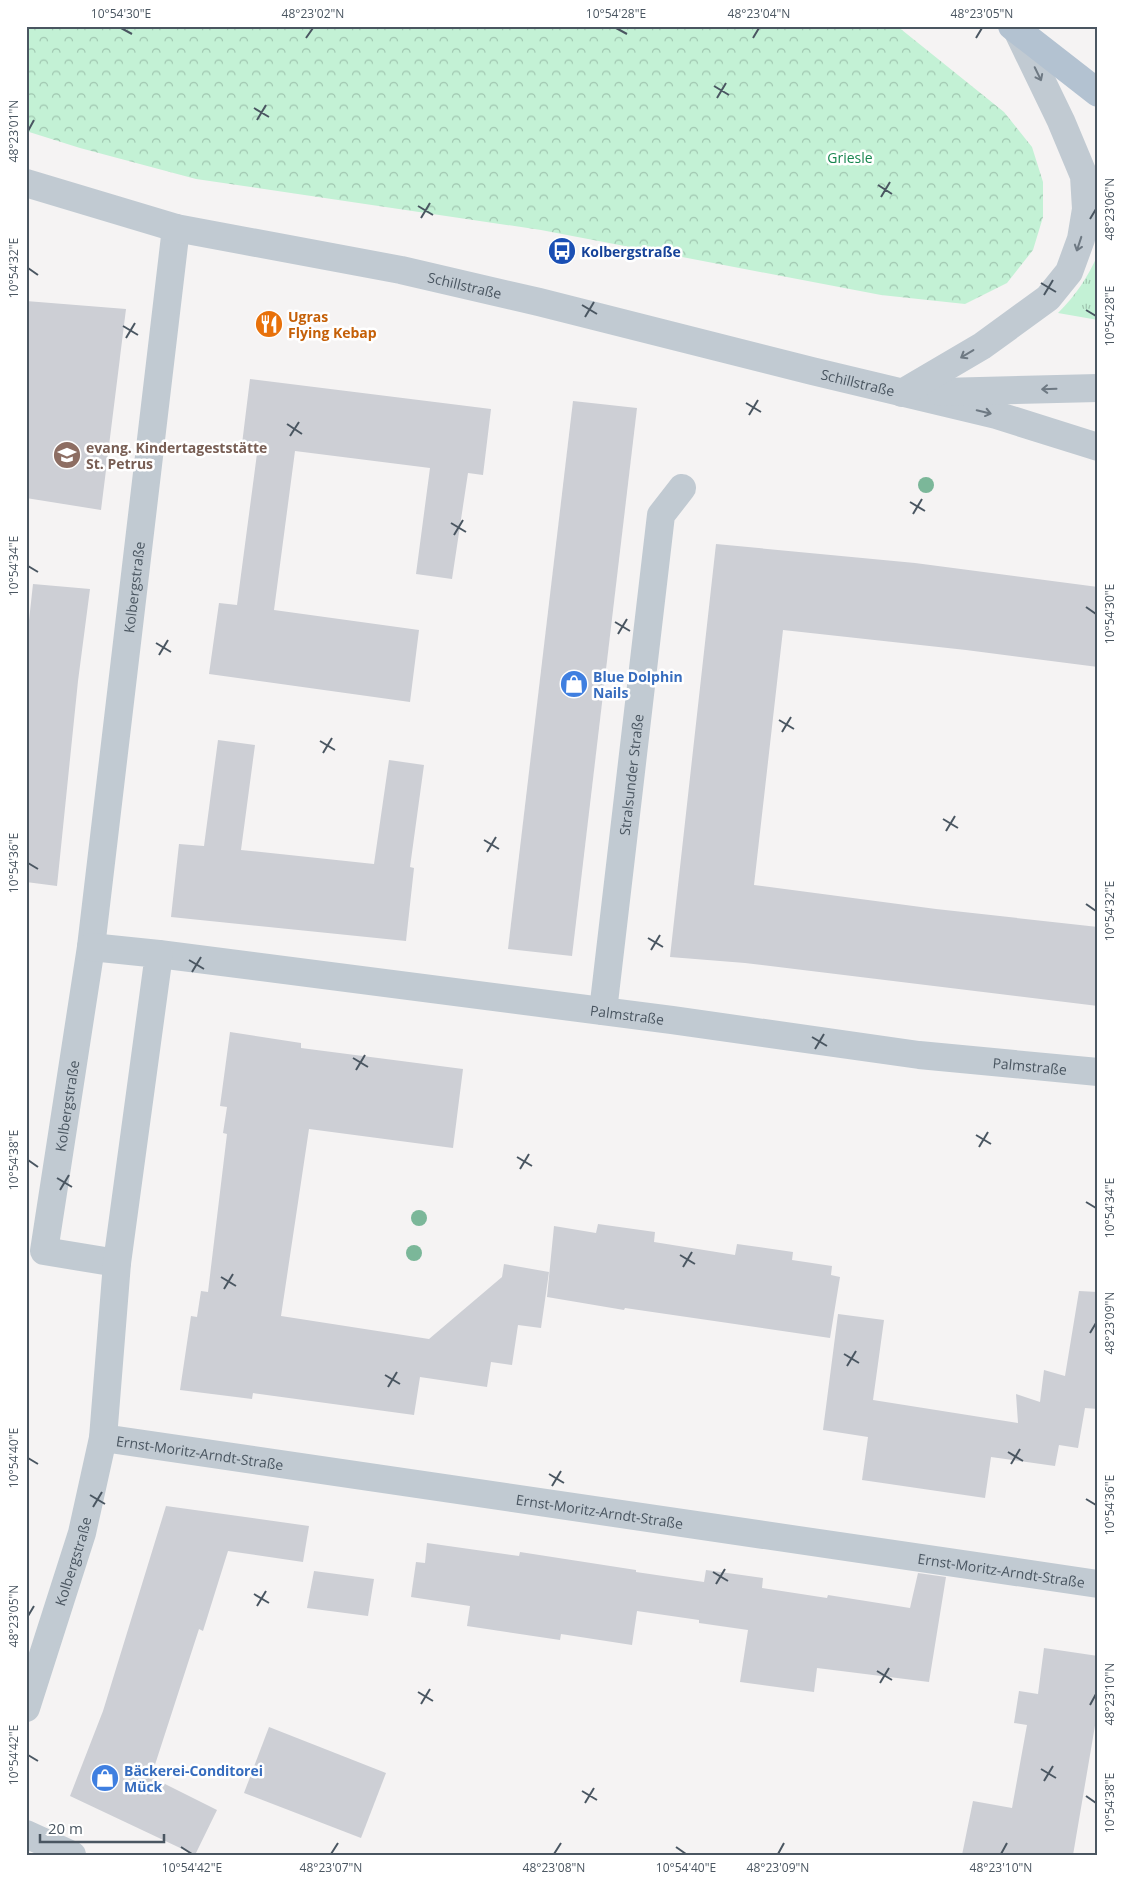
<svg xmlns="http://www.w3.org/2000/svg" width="1124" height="1881" font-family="'Open Sans',sans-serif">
	<defs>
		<pattern id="grass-tufts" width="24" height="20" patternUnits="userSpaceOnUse" patternTransform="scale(1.25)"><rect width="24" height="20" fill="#c3f1d5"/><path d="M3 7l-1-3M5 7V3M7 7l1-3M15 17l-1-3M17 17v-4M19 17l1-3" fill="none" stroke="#a0c6b0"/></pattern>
		<pattern id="forest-crowns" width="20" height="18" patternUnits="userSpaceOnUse" patternTransform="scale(1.25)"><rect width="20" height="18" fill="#c3f1d5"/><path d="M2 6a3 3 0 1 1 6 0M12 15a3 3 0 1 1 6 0" fill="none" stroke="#a0c6b0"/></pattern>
	</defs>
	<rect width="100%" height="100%" fill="#f5f3f3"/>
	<!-- grass -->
	<path fill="url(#grass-tufts)" d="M 1098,254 L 1098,320 L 1058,313 C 1076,295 1088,277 1098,254 Z"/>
	<!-- forest -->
	<path fill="url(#forest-crowns)" d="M 26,26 L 897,26 L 1004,112 L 1032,147 L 1043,182 L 1043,217 L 1033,250 L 1007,283 L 965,304 L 881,295 L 541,230 L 196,179 L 80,148 L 26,131 Z"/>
	<!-- building -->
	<g fill="#cdcfd5">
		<path d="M 26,301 L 126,309 L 101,510 L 26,498 Z"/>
		<path d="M 250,379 L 491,409 L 483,475 L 468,473 L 452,579 L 416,574 L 430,468 L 295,451 L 274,610 L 419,630 L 410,702 L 209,674 L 219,603 L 237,605 L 258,446 L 242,444 Z"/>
		<path d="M 573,401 L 637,408 L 572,956 L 508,949 Z"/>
		<path d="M 716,544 L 915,563 L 1098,587 L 1098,667 L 966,650 L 783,630 L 754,885 L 936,909 L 1098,927 L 1098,1006 L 745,963 L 670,957 Z"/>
		<path d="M 33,584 L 90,589 L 78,681 L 57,886 L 26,882 L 26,648 Z"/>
		<path d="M 218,740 L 255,745 L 241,850 L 374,864 L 389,760 L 424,765 L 410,867 L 414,868 L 406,941 L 171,917 L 179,844 L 204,846 Z"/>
		<path d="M 230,1032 L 301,1043 L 301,1048 L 463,1069 L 453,1148 L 309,1129 L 281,1316 L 429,1339 L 502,1277 L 504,1264 L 549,1272 L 541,1328 L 518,1325 L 512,1365 L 491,1362 L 487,1387 L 420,1377 L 414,1415 L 253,1393 L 252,1399 L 180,1390 L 191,1316 L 197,1317 L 201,1291 L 208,1292 L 227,1134 L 223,1133 L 227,1107 L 220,1106 Z"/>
		<path d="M 598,1224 L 655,1232 L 654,1242 L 735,1255 L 737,1244 L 793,1252 L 792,1260 L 832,1266 L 831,1275 L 840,1277 L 830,1338 L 625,1308 L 624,1310 L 547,1297 L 554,1226 L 596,1233 Z"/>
		<path d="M 1079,1291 L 1098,1292 L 1098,1409 L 1085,1408 L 1078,1448 L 1059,1445 L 1055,1466 L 991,1457 L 985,1498 L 862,1480 L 868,1437 L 823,1430 L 838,1314 L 884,1320 L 873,1400 L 1018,1423 L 1016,1394 L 1040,1402 L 1044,1370 L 1065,1376 Z"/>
		<path d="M 166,1506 L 309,1526 L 303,1562 L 228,1551 L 203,1631 L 199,1629 L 151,1777 L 217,1810 L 195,1855 L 70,1796 L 103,1711 Z"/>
		<path d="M 427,1543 L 519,1556 L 520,1552 L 636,1570 L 636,1572 L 704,1582 L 706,1570 L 763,1578 L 762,1588 L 827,1598 L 828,1595 L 910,1608 L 918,1573 L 946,1577 L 929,1682 L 817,1668 L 814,1692 L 740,1682 L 748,1630 L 699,1623 L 699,1620 L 637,1611 L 632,1645 L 561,1634 L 560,1640 L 467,1626 L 470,1606 L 411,1597 L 416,1562 L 425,1563 Z"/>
		<path d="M 314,1571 L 374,1579 L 368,1616 L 307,1608 Z"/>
		<path d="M 1044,1648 L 1098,1656 L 1098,1708 L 1073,1855 L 962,1855 L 973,1801 L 1012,1808 L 1027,1725 L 1014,1723 L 1019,1691 L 1038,1694 Z"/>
		<path d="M 269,1727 L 386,1773 L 361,1838 L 244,1793 Z"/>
	</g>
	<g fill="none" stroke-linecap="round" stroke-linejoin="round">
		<!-- minor -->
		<g stroke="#c1cad2" stroke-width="28">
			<path id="s1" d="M 159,954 L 672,1020 L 919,1055 L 1098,1072"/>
			<path id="s2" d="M 603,1011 L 661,515 L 682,488"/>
			<path id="s3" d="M 117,1263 L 44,1251 L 91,947 L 176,228"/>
			<path id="s4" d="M 103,1438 L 1098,1584"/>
			<path id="s5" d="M 26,1708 L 82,1533 L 103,1438 L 117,1263 L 159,954 L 91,947"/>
			<path d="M 26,1834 L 72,1855"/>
		</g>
		<!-- tertiary -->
		<g stroke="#c1cad2" stroke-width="28">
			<path id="s6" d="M 26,183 L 176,228 L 401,270 L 539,302 L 812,371 L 996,415 L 1098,447"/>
			<path d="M 941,392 L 1098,388"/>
			<path d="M 902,393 L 982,346 L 1048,298 L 1069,272 L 1081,239 L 1086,209 L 1084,176 L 1061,121 L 1017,30"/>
		</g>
		<!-- primary -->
		<path stroke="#b3c2d1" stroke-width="28" d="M 1012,26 L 1098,93"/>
	</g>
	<!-- trees -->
	<g fill="#7bb799">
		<circle cx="926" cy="485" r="8"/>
		<circle cx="419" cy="1218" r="8"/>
		<circle cx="414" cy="1253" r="8"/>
	</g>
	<!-- one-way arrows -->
	<defs><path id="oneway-shaft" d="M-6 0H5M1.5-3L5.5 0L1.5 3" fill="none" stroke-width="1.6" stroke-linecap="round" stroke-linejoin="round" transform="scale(1.25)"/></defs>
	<g stroke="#6e7983">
		<use href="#oneway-shaft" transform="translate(1038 74) rotate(64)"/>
		<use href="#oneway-shaft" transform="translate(1079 244) rotate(108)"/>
		<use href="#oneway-shaft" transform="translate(967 354) rotate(149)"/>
		<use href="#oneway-shaft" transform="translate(1049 389) rotate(178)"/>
		<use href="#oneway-shaft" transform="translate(984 412) rotate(13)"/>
	</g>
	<!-- ticks -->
	<path fill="none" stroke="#4a5661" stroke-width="2" d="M 121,28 L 132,34M 616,28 L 627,34M 306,38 L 313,28M 753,38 L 759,28M 976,38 L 982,28M 714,86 L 729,95M 717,98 L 726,83M 254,108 L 269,117M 257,120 L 266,105M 28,131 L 34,120M 878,185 L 892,194M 881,197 L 890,182M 418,206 L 433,215M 421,218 L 430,203M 1090,219 L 1096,209M 28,268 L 38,275M 1041,283 L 1056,292M 1044,295 L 1053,280M 582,305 L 597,314M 1086,310 L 1096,316M 585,317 L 594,302M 123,326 L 138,335M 126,338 L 135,323M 746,403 L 761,412M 749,415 L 758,400M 287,424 L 302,434M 290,436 L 299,422M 910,502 L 925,511M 913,514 L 922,499M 451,523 L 466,532M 454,535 L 463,520M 28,566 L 38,572M 1086,607 L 1096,614M 615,622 L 630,631M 618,634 L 627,619M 156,643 L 171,652M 159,655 L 168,640M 779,720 L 794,729M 782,732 L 791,717M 320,741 L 335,750M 323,753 L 332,738M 943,819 L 958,828M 946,831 L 955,816M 484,840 L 499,849M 487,852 L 496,837M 28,863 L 38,869M 1086,904 L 1096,911M 648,938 L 663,947M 651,950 L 660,935M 189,960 L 204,969M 192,972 L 201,957M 812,1037 L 827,1046M 815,1049 L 824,1034M 353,1058 L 368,1067M 356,1070 L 365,1055M 976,1135 L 991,1144M 979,1147 L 988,1132M 517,1157 L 532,1166M 28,1160 L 38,1167M 520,1169 L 529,1154M 57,1178 L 72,1187M 60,1190 L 69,1175M 1086,1202 L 1096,1208M 680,1255 L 695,1264M 683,1267 L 692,1252M 221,1277 L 236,1286M 224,1289 L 233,1274M 1090,1333 L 1096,1323M 844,1354 L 859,1363M 847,1366 L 856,1351M 385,1375 L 400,1384M 388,1387 L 397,1372M 1008,1452 L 1023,1461M 28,1458 L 38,1464M 1011,1464 L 1020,1449M 549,1474 L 564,1483M 552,1486 L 561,1471M 90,1495 L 105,1504M 1086,1499 L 1096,1505M 93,1507 L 102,1492M 713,1572 L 728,1581M 716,1584 L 725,1569M 254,1594 L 269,1603M 257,1606 L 266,1591M 28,1616 L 34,1606M 877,1671 L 892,1680M 880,1683 L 889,1668M 418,1692 L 433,1701M 421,1704 L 430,1689M 1090,1705 L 1096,1694M 28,1755 L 38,1761M 1041,1769 L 1056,1778M 1044,1781 L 1053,1766M 582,1791 L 597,1800M 1086,1796 L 1096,1803M 585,1803 L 594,1788M 181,1847 L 192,1854M 676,1847 L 686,1854M 331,1854 L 338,1843M 554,1854 L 561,1843M 778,1854 L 784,1843M 1001,1854 L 1007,1843"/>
	<!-- icons -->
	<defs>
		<symbol id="bus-disc" viewBox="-11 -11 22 22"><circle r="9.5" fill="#1a4fb4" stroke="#fff"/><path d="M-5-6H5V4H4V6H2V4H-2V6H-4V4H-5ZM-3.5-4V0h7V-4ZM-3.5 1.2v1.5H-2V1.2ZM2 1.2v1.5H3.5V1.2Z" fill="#fff"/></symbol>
		<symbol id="restaurant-disc" viewBox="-11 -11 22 22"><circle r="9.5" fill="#e8710a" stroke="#fff"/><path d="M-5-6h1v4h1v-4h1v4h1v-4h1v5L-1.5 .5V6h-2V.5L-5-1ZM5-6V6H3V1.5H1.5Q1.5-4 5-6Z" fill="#fff"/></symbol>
		<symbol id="school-disc" viewBox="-11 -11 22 22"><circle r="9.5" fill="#8d6e63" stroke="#fff"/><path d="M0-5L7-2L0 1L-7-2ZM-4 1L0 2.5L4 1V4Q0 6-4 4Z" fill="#fff"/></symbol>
		<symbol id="shop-disc" viewBox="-11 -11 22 22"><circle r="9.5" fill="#3f7fe0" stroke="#fff"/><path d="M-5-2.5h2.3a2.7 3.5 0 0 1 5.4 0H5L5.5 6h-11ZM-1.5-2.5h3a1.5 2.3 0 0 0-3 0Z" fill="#fff"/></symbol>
	</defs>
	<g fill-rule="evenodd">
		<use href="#bus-disc" x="546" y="235" width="32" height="32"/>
		<use href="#restaurant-disc" x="253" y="308" width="32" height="32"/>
		<use href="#school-disc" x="51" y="439" width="32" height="32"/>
		<use href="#shop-disc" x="558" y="668" width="32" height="32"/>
		<use href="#shop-disc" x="89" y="1762" width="32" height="32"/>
	</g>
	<g text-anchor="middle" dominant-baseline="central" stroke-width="5" stroke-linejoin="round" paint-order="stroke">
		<!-- park labels -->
		<g font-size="14" fill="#17864f" stroke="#fff">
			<text x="850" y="157">Griesle</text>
		</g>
		<!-- transit labels -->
		<g font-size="14" font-weight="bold" fill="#164399" stroke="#fff" text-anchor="start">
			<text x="581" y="251">Kolbergstraße</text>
		</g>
		<!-- street labels -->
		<g font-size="14" fill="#4a5661" stroke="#fff">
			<text stroke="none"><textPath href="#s6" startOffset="451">Schillstraße</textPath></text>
			<text stroke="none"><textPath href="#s6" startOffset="856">Schillstraße</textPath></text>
			<text stroke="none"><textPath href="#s3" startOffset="744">Kolbergstraße</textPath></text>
			<text stroke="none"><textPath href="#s2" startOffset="238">Stralsunder Straße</textPath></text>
			<text stroke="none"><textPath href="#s1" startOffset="472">Palmstraße</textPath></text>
			<text stroke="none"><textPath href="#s1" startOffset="878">Palmstraße</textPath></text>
			<text stroke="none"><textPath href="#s3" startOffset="221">Kolbergstraße</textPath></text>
			<text stroke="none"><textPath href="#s4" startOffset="98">Ernst-Moritz-Arndt-Straße</textPath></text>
			<text stroke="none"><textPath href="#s4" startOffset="502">Ernst-Moritz-Arndt-Straße</textPath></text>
			<text stroke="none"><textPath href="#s5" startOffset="154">Kolbergstraße</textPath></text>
			<text stroke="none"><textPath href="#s4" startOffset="908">Ernst-Moritz-Arndt-Straße</textPath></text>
		</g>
		<!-- food labels -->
		<g font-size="14" font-weight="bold" fill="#c56008" stroke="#fff" text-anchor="start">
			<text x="288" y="316">Ugras<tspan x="288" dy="16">Flying Kebap</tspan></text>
		</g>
		<!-- education labels -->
		<g font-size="14" font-weight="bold" fill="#785e54" stroke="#fff" text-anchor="start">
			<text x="86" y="447">evang. Kindertageststätte<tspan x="86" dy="16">St. Petrus</tspan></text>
		</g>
		<!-- shop labels -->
		<g font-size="14" font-weight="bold" fill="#366cbe" stroke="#fff" text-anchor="start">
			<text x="593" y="676">Blue Dolphin<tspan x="593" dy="16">Nails</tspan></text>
			<text x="124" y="1770">Bäckerei-Conditorei<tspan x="124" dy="16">Mück</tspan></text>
		</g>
	</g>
	<!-- border -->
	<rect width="1124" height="1881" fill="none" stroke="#ffffff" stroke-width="55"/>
	<!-- scale -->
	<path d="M40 1834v8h124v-8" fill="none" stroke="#4a5661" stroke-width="2.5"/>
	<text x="48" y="1834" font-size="15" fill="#4a5661" stroke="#ffffff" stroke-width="4" paint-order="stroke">20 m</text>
	<rect x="28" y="28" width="1068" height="1826" fill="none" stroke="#4a5661" stroke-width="2"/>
	<g font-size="12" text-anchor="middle" fill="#4a5661">
		<text x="121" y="18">10°54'30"E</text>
		<text x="313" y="18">48°23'02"N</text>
		<text x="616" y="18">10°54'28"E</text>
		<text x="759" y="18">48°23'04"N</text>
		<text x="982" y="18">48°23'05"N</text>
		<text transform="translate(14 131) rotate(-90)" y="4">48°23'01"N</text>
		<text transform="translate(1110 209) rotate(-90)" y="4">48°23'06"N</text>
		<text transform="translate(14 268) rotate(-90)" y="4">10°54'32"E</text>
		<text transform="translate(1110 316) rotate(-90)" y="4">10°54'28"E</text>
		<text transform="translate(14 566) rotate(-90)" y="4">10°54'34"E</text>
		<text transform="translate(1110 614) rotate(-90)" y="4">10°54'30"E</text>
		<text transform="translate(14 863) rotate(-90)" y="4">10°54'36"E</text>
		<text transform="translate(1110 911) rotate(-90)" y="4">10°54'32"E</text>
		<text transform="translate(14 1160) rotate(-90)" y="4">10°54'38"E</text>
		<text transform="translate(1110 1208) rotate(-90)" y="4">10°54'34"E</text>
		<text transform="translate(1110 1323) rotate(-90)" y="4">48°23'09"N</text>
		<text transform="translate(14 1458) rotate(-90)" y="4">10°54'40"E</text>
		<text transform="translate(1110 1505) rotate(-90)" y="4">10°54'36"E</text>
		<text transform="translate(14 1616) rotate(-90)" y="4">48°23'05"N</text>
		<text transform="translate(1110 1694) rotate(-90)" y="4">48°23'10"N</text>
		<text transform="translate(14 1755) rotate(-90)" y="4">10°54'42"E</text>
		<text transform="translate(1110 1803) rotate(-90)" y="4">10°54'38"E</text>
		<text x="192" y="1872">10°54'42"E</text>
		<text x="331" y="1872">48°23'07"N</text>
		<text x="554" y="1872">48°23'08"N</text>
		<text x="686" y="1872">10°54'40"E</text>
		<text x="778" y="1872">48°23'09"N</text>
		<text x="1001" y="1872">48°23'10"N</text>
	</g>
</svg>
